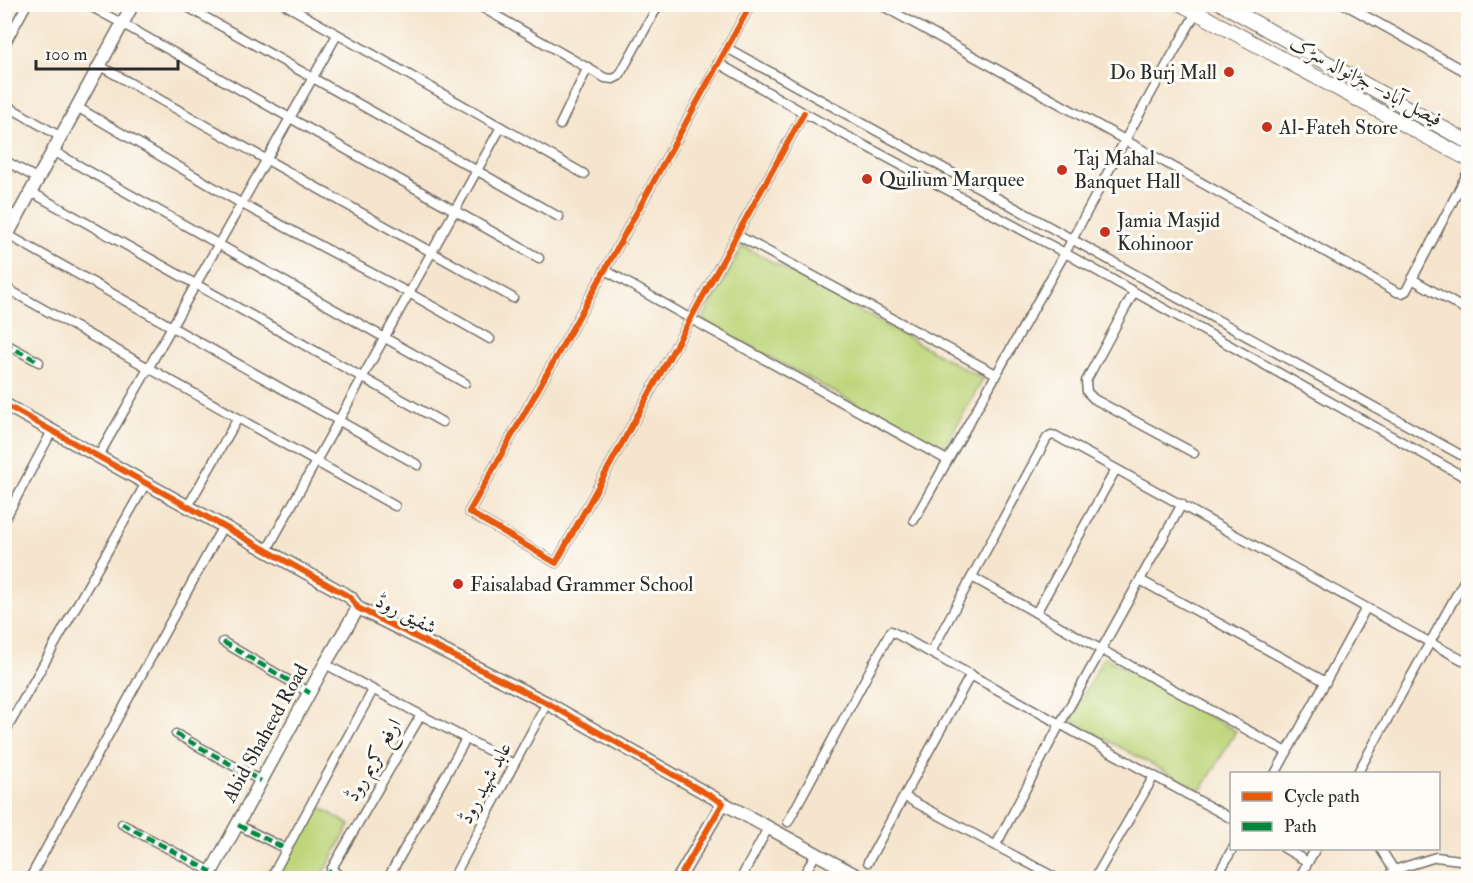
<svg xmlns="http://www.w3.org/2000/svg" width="1473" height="883" font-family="'IM FELL Double Pica',Amiri,serif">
	<rect width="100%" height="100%" fill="#fdfcf7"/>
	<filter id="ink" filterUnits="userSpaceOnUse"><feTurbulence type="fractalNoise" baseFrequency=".0167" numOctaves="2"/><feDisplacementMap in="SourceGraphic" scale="12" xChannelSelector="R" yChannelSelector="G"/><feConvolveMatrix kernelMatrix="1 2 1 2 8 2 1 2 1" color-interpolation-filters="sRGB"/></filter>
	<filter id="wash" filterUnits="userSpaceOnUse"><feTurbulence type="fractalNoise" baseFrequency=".008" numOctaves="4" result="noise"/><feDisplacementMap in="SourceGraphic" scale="24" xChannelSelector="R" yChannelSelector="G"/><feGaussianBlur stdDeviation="1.35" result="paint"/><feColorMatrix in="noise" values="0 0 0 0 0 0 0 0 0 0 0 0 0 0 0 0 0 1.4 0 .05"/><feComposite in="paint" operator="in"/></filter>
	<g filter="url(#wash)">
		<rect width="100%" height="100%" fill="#f5e5ce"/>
		<!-- green -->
		<g fill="#bed57a" stroke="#748052" stroke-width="1.5">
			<path d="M 743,246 L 983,379 L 942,451 L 702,320 Z"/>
			<path d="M 1104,657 L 1236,731 L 1201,791 L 1070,720 Z"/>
			<path d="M 318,806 L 350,825 L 321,878 L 276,878 Z"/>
		</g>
	</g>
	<g filter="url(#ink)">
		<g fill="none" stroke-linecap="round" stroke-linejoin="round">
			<defs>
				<g id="street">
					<path d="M 86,4 L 123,24 L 539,258"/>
					<path d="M 182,4 L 559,217"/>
					<path d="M 284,4 L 584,174"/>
					<path d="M 476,4 L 605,78 L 613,79 L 619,76 L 659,4"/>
					<path d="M 751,4 L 605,270 L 469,512 L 556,563 L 804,113"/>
					<path d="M 879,4 L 1125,140 L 1397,292 L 1402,293 L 1406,291 L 1468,172"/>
					<path d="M 1344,4 L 1468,73"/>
					<path d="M 4,46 L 27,4"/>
					<path d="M 727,48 L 1468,459"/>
					<path d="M 718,63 L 804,113 L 1065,253 L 1468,479"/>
					<path d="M 100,66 L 513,298"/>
					<path d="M 4,104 L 61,137"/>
					<path d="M 77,107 L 242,204 L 409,293 L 490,339"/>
					<path d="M 560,125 L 588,67"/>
					<path d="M 53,151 L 465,383"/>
					<path d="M 4,160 L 38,179"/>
					<path d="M 31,192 L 442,422"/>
					<path d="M 4,210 L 18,217"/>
					<path d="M 8,235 L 418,465"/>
					<path d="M 737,235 L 996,374"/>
					<path d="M 605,270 L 691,319 L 947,460"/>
					<path d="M 1412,279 L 1468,311"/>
					<path d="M 4,287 L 395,506"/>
					<path d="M 1134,292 L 1086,381 L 1087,392 L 1094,399 L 1194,453"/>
					<path d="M 4,343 L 39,362"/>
					<path d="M 98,457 L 337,35"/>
					<path d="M 188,506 L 238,418"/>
					<path d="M 914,520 L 1065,253 L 1125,140 L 1198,9"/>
					<path d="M 4,521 L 52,431"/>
					<path d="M 267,550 L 501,127"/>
					<path d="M 972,577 L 1102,650 L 1287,752"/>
					<path d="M 1140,580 L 1326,682"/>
					<path d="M 1036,613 L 1116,469"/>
					<path d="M 223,642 L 310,693"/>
					<path d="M 931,652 L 1047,438 L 1051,435 L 1056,436 C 1194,511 1330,589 1468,663"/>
					<path d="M 325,664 L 421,715"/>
					<path d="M 4,734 L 146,483"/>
					<path d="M 176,734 L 261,781"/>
					<path d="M 1275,774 L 1366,608"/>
					<path d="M 1357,774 L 1468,574"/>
					<path d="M 905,797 L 1056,878"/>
					<path d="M 788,822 L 891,631 L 1232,819"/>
					<path d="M 122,824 L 212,872"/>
					<path d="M 238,825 L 286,849"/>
					<path d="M 996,845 L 1060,724 L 1182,504"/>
					<path d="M 1284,848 L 1308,862"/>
					<path d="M 1380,848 L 1394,870"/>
					<path d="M 868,862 L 971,674"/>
					<path d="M 30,878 L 223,526"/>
					<path d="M 271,878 L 373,690"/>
					<path d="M 345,878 L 331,870 L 421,715 L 514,764"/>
					<path d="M 388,878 L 466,739"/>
					<path d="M 453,878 L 547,703"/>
					<path d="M 741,878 L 768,828"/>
					<path d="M 802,878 L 816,854"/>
					<path d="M 1095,878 L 1154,776"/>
					<path d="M 1216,878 L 1233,848"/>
					<path d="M 1299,878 L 1316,848"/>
					<path d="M 1387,878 L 1394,870 L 1436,857 L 1468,861"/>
				</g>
				<g id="secondary">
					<path d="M 4,241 L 133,4"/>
					<path d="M 4,404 L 350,597 L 358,608 L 547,703 L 723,803 L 679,878"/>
					<path d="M 723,803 L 861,878"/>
					<path d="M 208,878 L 325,664 L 358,608"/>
				</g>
				<g id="primary">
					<path d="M 1181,4 L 1468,159"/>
					<path d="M 1222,4 L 1468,142"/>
				</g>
			</defs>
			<!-- street casing -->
			<use href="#street" stroke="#726c64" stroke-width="11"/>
			<!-- secondary casing -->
			<use href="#secondary" stroke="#726c64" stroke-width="15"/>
			<!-- primary casing -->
			<use href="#primary" stroke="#726c64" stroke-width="16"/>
			<!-- street -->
			<use href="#street" stroke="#fff" stroke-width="8"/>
			<!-- secondary -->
			<use href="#secondary" stroke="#fff" stroke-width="12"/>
			<!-- primary -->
			<use href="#primary" stroke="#fff" stroke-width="14"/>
			<!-- quiet -->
			<g stroke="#00873e" stroke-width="4.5" stroke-dasharray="9 4.5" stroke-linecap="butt">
				<path d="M 4,343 L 39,362"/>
				<path d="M 223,642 L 310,693"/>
				<path d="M 176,734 L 261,781"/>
				<path d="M 122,824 L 212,872"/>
				<path d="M 238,825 L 286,849"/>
				<path d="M 327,878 L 331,870"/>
			</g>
			<defs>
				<g id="cycleway">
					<path d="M 751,4 L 605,270 L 469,512 L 556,563 L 804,113"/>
					<path d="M 4,404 L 350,597 L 358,608 L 547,703 L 723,803 L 679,878"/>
				</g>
			</defs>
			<!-- cycleway casing -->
			<use href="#cycleway" stroke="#fdfcf7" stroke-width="10"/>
			<!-- cycleway -->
			<use href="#cycleway" stroke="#e8590c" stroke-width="6"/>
		</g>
	</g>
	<!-- markers -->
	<g fill="#c8321e" stroke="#fdfcf7" stroke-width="2">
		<circle cx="1229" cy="72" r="6"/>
		<circle cx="1267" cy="127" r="6"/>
		<circle cx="1062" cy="170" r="6"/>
		<circle cx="867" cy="179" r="6"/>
		<circle cx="1105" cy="232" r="6"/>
		<circle cx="458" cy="584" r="6"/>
	</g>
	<g text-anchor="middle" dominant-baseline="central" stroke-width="6" stroke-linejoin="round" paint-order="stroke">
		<!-- poi labels -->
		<g font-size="20" fill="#2b2b2b" stroke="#fdfcf7" text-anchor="start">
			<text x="1217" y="72" text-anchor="end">Do Burj Mall</text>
			<text x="1279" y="127">Al-Fateh Store</text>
			<text x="1074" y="158">Taj Mahal<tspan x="1074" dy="23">Banquet Hall</tspan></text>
			<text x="879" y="179">Quilium Marquee</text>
			<text x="1117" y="220">Jamia Masjid<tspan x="1117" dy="23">Kohinoor</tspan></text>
			<text x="470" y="584">Faisalabad Grammer School</text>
		</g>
		<!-- street labels -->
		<g font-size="20" fill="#2b2b2b" stroke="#fdfcf7">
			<text transform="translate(1366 81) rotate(28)">فیصل آباد– جڑانوالہ سڑک</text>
			<text transform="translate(406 614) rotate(27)">شفیق روڈ</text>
			<text transform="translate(265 733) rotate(-61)">Abid Shaheed Road</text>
			<text transform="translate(373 760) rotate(-60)">ارفع کریم روڈ</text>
			<text transform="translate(485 783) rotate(-62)">عابد شہید روڈ</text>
		</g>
	</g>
	<!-- margin -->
	<rect width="1473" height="883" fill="none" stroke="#fdfcf7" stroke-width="24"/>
	<!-- legend -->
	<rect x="1230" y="772" width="210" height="78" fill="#fdfcf7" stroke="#a9a8a5" stroke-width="1.5"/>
	<rect x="1242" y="792" width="30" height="9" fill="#e8590c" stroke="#a9a8a5" stroke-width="1.5"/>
	<text x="1284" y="802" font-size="18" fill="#2b2b2b">Cycle path</text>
	<rect x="1242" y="822" width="30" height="9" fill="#00873e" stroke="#a9a8a5" stroke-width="1.5"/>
	<text x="1284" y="832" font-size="18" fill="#2b2b2b">Path</text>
	<!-- scale -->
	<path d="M36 60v9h142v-9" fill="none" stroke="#2b2b2b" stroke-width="3"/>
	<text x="45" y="60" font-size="18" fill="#2b2b2b" stroke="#fdfcf7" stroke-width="4.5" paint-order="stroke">100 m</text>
</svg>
